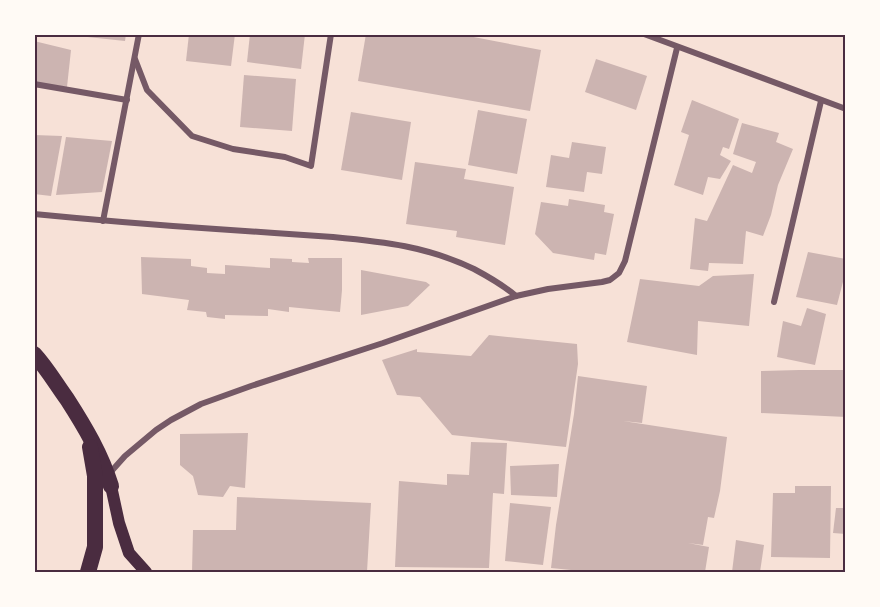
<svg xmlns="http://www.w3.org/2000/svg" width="880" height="607" font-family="'PT Sans',sans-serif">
	<rect width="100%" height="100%" fill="#f7e1d7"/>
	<!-- building -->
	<g fill="#ccb4b1">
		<path d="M 78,34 L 126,34 L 125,41 L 78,36 Z"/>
		<path d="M 189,34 L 235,34 L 231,66 L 186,61 Z"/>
		<path d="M 250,34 L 305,34 L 301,69 L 247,62 Z"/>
		<path d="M 366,34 L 458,34 L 541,50 L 530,111 L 358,81 Z"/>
		<path d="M 34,41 L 71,50 L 67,87 L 34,82 Z"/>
		<path d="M 596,59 L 647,76 L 636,110 L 585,92 Z"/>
		<path d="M 244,75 L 296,79 L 292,131 L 240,127 Z"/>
		<path d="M 692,100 L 739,119 L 729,149 L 723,147 L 720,155 L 731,161 L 720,179 L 708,177 L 703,195 L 674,185 L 689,135 L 681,132 Z"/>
		<path d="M 478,110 L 527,119 L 517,174 L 468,165 Z"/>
		<path d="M 351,112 L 411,122 L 402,180 L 341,170 Z"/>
		<path d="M 742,123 L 779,133 L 776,142 L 793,149 L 778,185 L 771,215 L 763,236 L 746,231 L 743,264 L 709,263 L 708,271 L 690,269 L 695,218 L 707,221 L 733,165 L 752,173 L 756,162 L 733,154 Z"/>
		<path d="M 34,135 L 62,136 L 51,196 L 34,194 Z"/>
		<path d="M 66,137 L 112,141 L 102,192 L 56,195 Z"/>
		<path d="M 572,142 L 606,147 L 602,174 L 587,172 L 584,192 L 546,187 L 551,155 L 569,158 Z"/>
		<path d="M 415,162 L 466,169 L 464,179 L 514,187 L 505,245 L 456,237 L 457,231 L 406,224 Z"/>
		<path d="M 569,199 L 605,205 L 604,212 L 614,214 L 606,255 L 595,253 L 594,260 L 553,253 L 535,234 L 541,202 L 568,206 Z"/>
		<path d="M 808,252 L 846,259 L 846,270 L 837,305 L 796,297 Z"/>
		<path d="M 141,257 L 191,259 L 191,266 L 207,268 L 207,273 L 225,274 L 225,265 L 270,268 L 270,258 L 292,259 L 292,262 L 309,263 L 308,258 L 342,258 L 342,290 L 340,312 L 289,307 L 289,312 L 268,309 L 268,316 L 225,315 L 225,319 L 207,317 L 206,312 L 187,310 L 189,300 L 142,294 Z"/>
		<path d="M 361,270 L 426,282 L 430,285 L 408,306 L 361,315 Z"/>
		<path d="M 754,274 L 749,326 L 698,321 L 697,355 L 627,342 L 640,279 L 699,286 L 713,276 Z"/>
		<path d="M 807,308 L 826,314 L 815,365 L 777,357 L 783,321 L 801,326 Z"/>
		<path d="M 489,335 L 577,344 L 578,364 L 566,447 L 452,435 L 420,397 L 397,395 L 382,360 L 417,349 L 417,352 L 471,356 Z"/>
		<path d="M 799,370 L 846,370 L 846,417 L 761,413 L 761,371 Z"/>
		<path d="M 578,376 L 647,386 L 642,423 L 623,421 L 727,437 L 720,491 L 714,518 L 708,517 L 703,545 L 688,543 L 709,547 L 705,572 L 591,572 L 551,568 L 556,525 L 574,414 Z"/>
		<path d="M 248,433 L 245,488 L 230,486 L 223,497 L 198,495 L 193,476 L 180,465 L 180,434 Z"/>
		<path d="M 471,442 L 507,443 L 504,494 L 493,493 L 489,568 L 395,567 L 399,481 L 447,485 L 447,474 L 469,475 Z"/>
		<path d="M 559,464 L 557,497 L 511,495 L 510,466 Z"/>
		<path d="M 795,486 L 831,486 L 830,558 L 771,557 L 773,493 L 795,493 Z"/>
		<path d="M 237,497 L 371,503 L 367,572 L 192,572 L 193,530 L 236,530 Z"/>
		<path d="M 510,503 L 551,507 L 543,565 L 505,561 Z"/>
		<path d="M 836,508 L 846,508 L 846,534 L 833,533 Z"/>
		<path d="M 736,540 L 764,545 L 760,572 L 732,572 Z"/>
	</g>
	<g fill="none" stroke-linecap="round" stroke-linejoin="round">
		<!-- minor -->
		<g stroke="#755966" stroke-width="6">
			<path d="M 644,34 L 846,109"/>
			<path d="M 135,59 L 147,90 L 192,136 L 233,149 L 285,157 L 311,166 L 331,34"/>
			<path d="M 34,84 L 127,100"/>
			<path d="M 34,214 C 95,220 155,225 216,229 C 255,232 294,234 333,237 C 385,242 426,246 474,269 C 489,277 503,285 516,296"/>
			<path d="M 103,221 L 139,34"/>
			<path d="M 774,302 L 821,101"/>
			<path d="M 108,475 L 125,456 L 156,430 L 171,420 L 201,404 L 251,386 L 383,343 L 516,296 L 548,289 L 602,282 L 610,280 L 619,273 L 625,261 L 677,48"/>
		</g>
		<!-- secondary -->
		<path stroke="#4a2c40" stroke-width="12" d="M 111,486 L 119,523 L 129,553 L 146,572"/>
		<!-- trunk -->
		<g stroke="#4a2c40" stroke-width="16">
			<path d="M 34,354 C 47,368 56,384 67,399 C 85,427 101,454 111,486"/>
			<path d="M 88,572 L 95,547 L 95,476 L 90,447"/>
		</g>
	</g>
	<!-- border -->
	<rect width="880" height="607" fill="none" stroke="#fffaf5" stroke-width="72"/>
	<rect x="36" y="36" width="808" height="535" fill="none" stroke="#4a2c40" stroke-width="2"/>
</svg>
